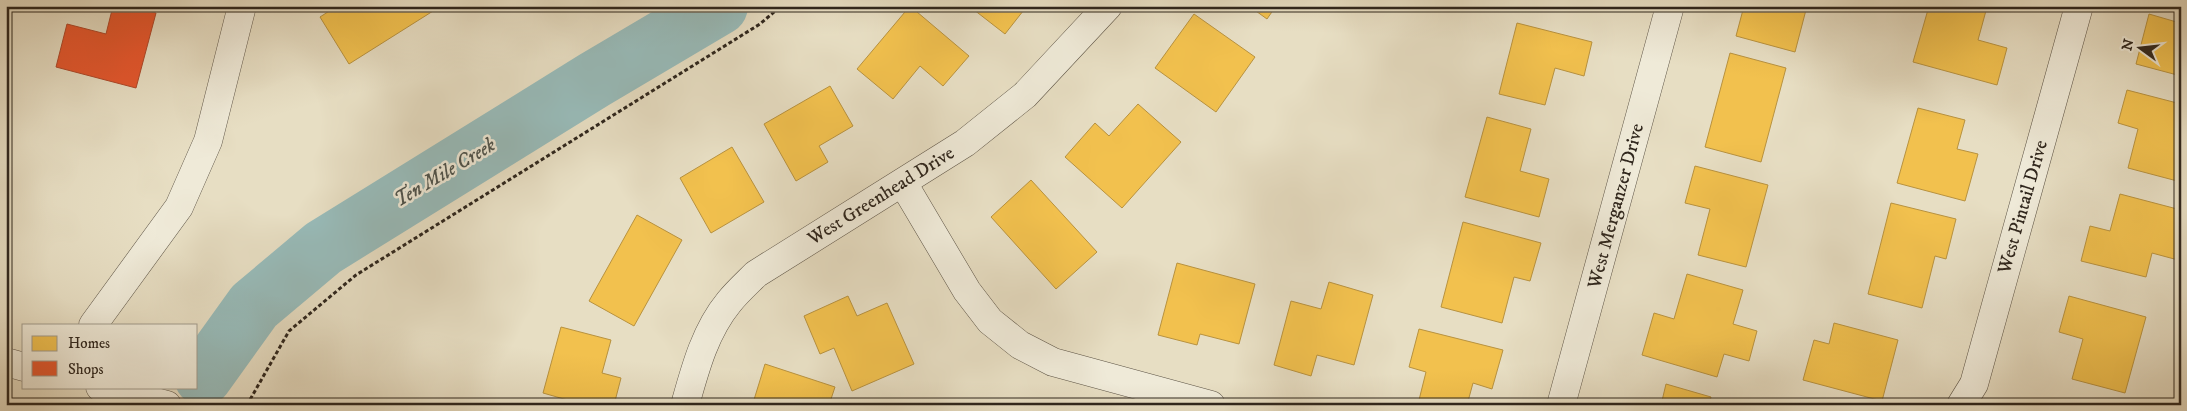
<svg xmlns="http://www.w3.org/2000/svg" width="2187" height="411" font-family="'IM FELL DW Pica',serif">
	<rect width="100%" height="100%" fill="#e7dec3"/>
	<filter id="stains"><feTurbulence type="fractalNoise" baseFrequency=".004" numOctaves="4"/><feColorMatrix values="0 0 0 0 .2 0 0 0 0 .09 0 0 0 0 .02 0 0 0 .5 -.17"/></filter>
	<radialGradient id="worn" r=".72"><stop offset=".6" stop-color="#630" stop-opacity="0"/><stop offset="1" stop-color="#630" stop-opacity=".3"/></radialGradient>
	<!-- homes -->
	<g fill="#f2c14e" stroke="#b8923f">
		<path d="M 337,6 L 441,6 L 349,64 L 320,17 Z"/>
		<path d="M 910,6 L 969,56 L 943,86 L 920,66 L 893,99 L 857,69 Z"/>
		<path d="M 969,6 L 1027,6 L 1005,34 Z"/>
		<path d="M 1249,6 L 1276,6 L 1267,19 Z"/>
		<path d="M 1744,6 L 1807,6 L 1795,52 L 1736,36 Z"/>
		<path d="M 1929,6 L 1987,7 L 1978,40 L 2007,48 L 1997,85 L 1913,62 Z"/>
		<path d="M 1194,14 L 1255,57 L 1216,112 L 1155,68 Z"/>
		<path d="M 2149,14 L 2180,23 L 2181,20 L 2181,76 L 2136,64 Z"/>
		<path d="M 1517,23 L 1592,42 L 1584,76 L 1555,68 L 1545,105 L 1499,94 Z"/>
		<path d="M 1730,53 L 1786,68 L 1761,162 L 1705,147 Z"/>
		<path d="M 830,86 L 853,126 L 819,146 L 828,162 L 796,181 L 764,124 Z"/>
		<path d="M 2127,90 L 2181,104 L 2181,182 L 2128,168 L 2138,129 L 2118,123 Z"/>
		<path d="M 1138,104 L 1181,142 L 1122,208 L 1065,157 L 1095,123 L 1109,136 Z"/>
		<path d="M 1918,108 L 1965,120 L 1957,149 L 1978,154 L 1965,201 L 1897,183 Z"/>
		<path d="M 1487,117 L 1531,129 L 1520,171 L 1549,179 L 1539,217 L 1465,197 Z"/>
		<path d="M 732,147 L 764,202 L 711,233 L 680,178 Z"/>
		<path d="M 1695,166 L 1768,185 L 1746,267 L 1698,255 L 1710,209 L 1685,203 Z"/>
		<path d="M 1031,180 L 1097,252 L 1056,289 L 991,217 Z"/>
		<path d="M 2120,194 L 2181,210 L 2181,249 L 2178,260 L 2152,253 L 2146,277 L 2081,261 L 2090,226 L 2110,231 Z"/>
		<path d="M 1891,203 L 1956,219 L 1946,259 L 1935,256 L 1922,308 L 1868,294 Z"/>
		<path d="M 637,215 L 682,240 L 634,326 L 589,301 Z"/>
		<path d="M 1463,222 L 1541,243 L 1530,281 L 1514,277 L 1502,323 L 1441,307 Z"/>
		<path d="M 1177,263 L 1255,284 L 1239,344 L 1200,334 L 1197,345 L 1158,335 Z"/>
		<path d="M 1687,274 L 1743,290 L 1733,324 L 1757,331 L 1749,361 L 1724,354 L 1717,377 L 1642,355 L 1654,313 L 1674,319 Z"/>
		<path d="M 1329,282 L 1373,295 L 1354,365 L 1317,355 L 1311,376 L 1274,365 L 1291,301 L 1321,309 Z"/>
		<path d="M 848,296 L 857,316 L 887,303 L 914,364 L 852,391 L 834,348 L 820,354 L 804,316 Z"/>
		<path d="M 2069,296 L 2146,317 L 2125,393 L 2072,379 L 2083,339 L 2059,332 Z"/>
		<path d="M 1834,323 L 1898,340 L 1882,401 L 1803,380 L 1814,340 L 1829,344 Z"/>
		<path d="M 561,327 L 611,340 L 602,373 L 621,378 L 614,405 L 585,405 L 543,393 Z"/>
		<path d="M 1419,329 L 1503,350 L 1492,389 L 1473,383 L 1467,405 L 1418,404 L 1426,372 L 1409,367 Z"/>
		<path d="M 765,364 L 835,387 L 829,405 L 753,403 Z"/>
		<path d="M 1666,384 L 1711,397 L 1709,405 L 1661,405 Z"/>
	</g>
	<!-- shops -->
	<path fill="#e4572e" stroke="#ae4829" d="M 113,6 L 133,6 L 156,13 L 136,88 L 56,67 L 67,24 L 106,34 Z"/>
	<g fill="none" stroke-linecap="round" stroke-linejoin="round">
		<!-- river -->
		<path stroke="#98bbb9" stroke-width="58" d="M 203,377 L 254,306 L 323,248 L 594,80 L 719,6"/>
		<defs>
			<g id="minor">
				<path d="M 903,183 L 967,291 L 990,321 L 1020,345 L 1053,362 L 1211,405"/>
				<path d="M 93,325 L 179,207 L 208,141 L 242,6"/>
				<path d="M 6,362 L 24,367"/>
				<path d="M 100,387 L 167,405"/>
				<path d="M 685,405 C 695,369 705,331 729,302 C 737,292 747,283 756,274 L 965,143 L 1025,95 L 1108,6"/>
				<path d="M 1561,405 L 1670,6"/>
				<path d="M 1961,405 L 1974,384 L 2079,6"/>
			</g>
		</defs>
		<!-- minor casing -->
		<use href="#minor" stroke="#5d5446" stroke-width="29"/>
		<!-- path -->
		<path stroke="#2f261d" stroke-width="3" stroke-dasharray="4 2.5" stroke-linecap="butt" d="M 247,405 L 289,331 L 356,275 L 760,24 L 781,6"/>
		<!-- minor -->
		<use href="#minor" stroke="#efead8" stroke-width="28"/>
	</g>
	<g text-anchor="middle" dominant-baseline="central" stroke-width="5" stroke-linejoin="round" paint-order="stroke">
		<!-- street labels -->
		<g font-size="19" fill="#2f261d" stroke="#efead8">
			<text transform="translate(881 196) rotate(-32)">West Greenhead Drive</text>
			<text transform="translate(1616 206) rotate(-75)">West Merganzer Drive</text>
			<text transform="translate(2023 207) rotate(-74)">West Pintail Drive</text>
		</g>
		<!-- water labels -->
		<g font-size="20" font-style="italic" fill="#4e534c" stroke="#efead8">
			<text transform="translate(445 173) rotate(-31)">Ten Mile Creek</text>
		</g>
	</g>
	<!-- margin -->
	<rect width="2187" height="411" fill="none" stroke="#e7dec3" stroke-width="25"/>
	<rect x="8" y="8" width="2172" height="396" fill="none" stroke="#2f261d" stroke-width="2.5"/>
	<rect x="12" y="12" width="2162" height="386" fill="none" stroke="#2f261d"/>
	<!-- legend -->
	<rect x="22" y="324" width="175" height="65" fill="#efead8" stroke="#a29c8d"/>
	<rect x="32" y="336" width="25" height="15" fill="#f2c14e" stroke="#a29c8d"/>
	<text x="68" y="348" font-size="15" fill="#2f261d">Homes</text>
	<rect x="32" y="361" width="25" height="15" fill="#e4572e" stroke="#a29c8d"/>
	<text x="68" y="374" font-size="15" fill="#2f261d">Shops</text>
	<!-- north arrow -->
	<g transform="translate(2140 48) rotate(285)" stroke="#efead8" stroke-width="4" paint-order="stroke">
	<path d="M0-4L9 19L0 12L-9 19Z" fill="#2f261d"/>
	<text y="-8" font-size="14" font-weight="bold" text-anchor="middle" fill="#2f261d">N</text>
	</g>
	<rect width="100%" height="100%" filter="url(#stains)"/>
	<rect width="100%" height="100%" fill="url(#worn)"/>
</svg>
